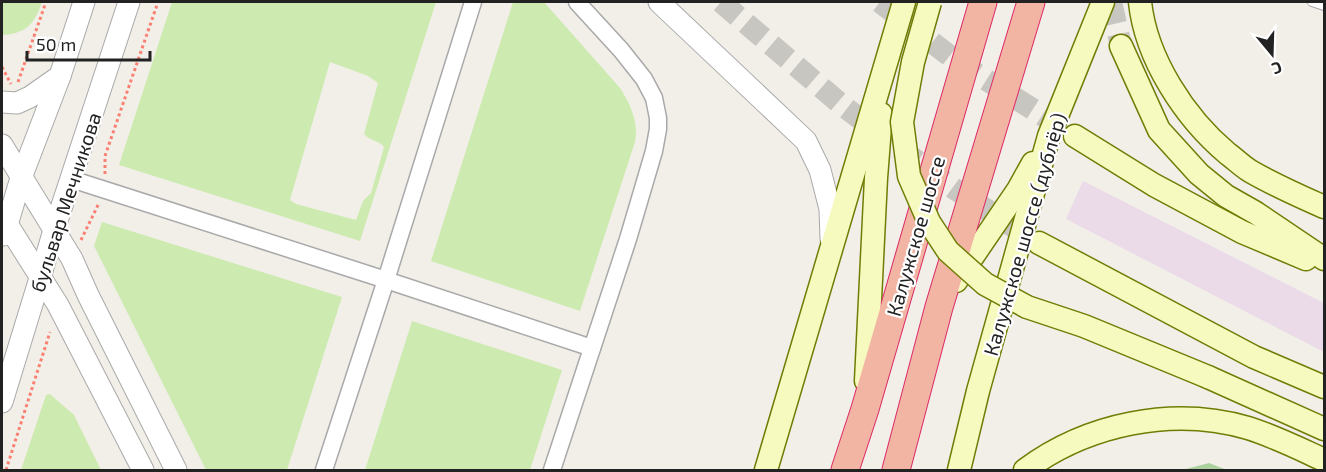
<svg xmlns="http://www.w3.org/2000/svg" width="1326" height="472" font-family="'Exo 2',sans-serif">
	<rect width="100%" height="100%" fill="#f2efe9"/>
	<!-- industrial -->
	<path fill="#ebdbe8" d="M 1083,181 L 1324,303 L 1324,352 L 1066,219 Z"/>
	<!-- grass -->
	<g fill="#cdebb0" fill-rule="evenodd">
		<path d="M 2,2 L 42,2 C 35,24 25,34 2,35 Z"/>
		<path d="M 172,2 L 436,2 L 360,241 L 119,165 ZM 330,62 L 368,76 L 378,83 L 364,134 C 369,141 379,140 384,147 L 371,193 L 363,201 L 356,220 L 296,204 L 290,200 Z"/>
		<path d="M 513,2 L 544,2 L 620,88 C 630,103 639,123 635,142 L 580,311 L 431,261 Z"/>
		<path d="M 102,222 L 342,297 L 287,470 L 206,470 L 94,246 Z"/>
		<path d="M 412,321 L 562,370 L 530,470 L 365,470 Z"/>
		<path d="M 50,394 L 74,415 L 101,470 L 21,470 L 46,395 Z"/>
	</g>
	<!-- forest -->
	<path fill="#add19e" d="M 1209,463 L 1227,470 L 1182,470 Z"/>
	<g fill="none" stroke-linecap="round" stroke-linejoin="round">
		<!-- secondary-tunnel -->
		<g stroke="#c8c6c1" stroke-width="22" stroke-dasharray="22 11" stroke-linecap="butt">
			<path d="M 721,2 L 843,106 L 953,188 L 1037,242"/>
			<path d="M 880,2 L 955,60 L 1075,136"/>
			<path d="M 1111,2 L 1121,46"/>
		</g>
		<defs>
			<path id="service" d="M 1312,2 L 1324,6"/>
			<g id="minor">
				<path d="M 71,179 L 386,280 L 592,348"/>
				<path d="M 324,470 L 386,280 L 473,2"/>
				<path d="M 552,470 L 628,239 L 654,151 L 658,129 L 658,118 L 654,98 L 644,79 L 621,50 L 577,2"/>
			</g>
			<g id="tertiary">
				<path d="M 659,2 L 806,141 L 820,170 L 830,209 L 831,239"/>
				<path d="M 2,102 L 17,103 L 30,97 L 60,76"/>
				<path d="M 2,145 L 72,259 L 88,295 L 176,470"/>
				<path d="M 2,216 L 58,305 L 143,470"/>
				<path d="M 4,235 L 21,178 L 60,76 L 84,2"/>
				<path d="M 2,402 L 40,278 L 54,230 L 129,2"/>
			</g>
			<g id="secondary">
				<path d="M 1140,2 C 1146,59 1185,118 1228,154 C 1235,159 1242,166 1250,171 C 1274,185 1299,196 1324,207"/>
				<path d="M 1121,46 L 1159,130 L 1199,174 L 1226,196 L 1256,213 L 1324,259"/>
				<path d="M 1075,136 L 1154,185 L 1242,232 L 1306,259"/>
				<path d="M 1039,243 L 1254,357 L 1324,387"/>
				<path d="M 956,281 L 1018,190 L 1033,163"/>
				<path d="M 1208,377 L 1324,429"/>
				<path d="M 866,381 L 876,178 L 881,114"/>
				<path d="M 766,470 L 904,2"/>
				<path d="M 959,470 L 978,391 L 1049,136 L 1103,2"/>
				<path d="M 1025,470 C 1087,424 1172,406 1248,428 C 1274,436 1300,449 1324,460"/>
			</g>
			<g id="trunk">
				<path d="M 845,470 L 865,409 L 983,2"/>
				<path d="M 896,470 L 939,307 L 1031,2"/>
			</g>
		</defs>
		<!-- service casing -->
		<use href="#service" stroke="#a9a9a9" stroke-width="10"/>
		<!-- minor casing -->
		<use href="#minor" stroke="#a9a9a9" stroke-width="19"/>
		<!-- tertiary casing -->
		<use href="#tertiary" stroke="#a9a9a9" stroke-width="23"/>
		<!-- secondary casing -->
		<use href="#secondary" stroke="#707d05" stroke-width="25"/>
		<!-- trunk casing -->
		<use href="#trunk" stroke="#dc2a67" stroke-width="29"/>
		<!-- path -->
		<g stroke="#fa8072" stroke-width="3" stroke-dasharray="3 3" stroke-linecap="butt">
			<path d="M 2,67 L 11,84"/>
			<path d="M 18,82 L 46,2"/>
			<path d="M 105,174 L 105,156 L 158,2"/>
			<path d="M 81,240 L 99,203"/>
			<path d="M 6,470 L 50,332"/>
		</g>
		<!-- service -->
		<use href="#service" stroke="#fff" stroke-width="8"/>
		<!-- minor -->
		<use href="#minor" stroke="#fff" stroke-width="16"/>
		<!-- tertiary -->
		<use href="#tertiary" stroke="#fff" stroke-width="21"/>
		<!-- secondary -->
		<use href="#secondary" stroke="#f7fabf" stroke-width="22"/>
		<!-- trunk -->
		<use href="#trunk" stroke="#f2b4a3" stroke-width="27"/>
		<defs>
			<path id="secondary-bridge" d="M 930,2 L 913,62 L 902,122 L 909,176 L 929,222 L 948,251 L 985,284 L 1027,307 L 1084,326 L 1208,377"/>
		</defs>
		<!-- secondary-bridge casing -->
		<use href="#secondary-bridge" stroke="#707d05" stroke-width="25" stroke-linecap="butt"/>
		<!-- secondary-bridge -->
		<use href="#secondary-bridge" stroke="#f7fabf" stroke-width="22"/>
	</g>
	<g text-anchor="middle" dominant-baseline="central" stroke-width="4.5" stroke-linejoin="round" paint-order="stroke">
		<!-- street labels -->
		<g font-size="20" fill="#222" stroke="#fff">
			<text transform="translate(65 202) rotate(-72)">бульвар Мечникова</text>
			<text transform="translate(1024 234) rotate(-74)">Калужское шоссе (дублёр)</text>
			<text transform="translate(915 236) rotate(-74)">Калужское шоссе</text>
		</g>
	</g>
	<!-- border -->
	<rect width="1326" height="472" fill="none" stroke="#222222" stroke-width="6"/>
	<!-- north arrow -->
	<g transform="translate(1272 54) rotate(161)" stroke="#ffffff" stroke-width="4.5" paint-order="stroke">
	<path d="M0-4.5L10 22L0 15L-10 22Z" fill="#222222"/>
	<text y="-9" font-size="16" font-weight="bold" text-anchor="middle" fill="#222222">С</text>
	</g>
	<!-- scale -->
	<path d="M27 51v9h123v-9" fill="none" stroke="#222222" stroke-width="3"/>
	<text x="36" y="51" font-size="18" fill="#222222" stroke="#ffffff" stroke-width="4.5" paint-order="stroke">50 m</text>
</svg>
